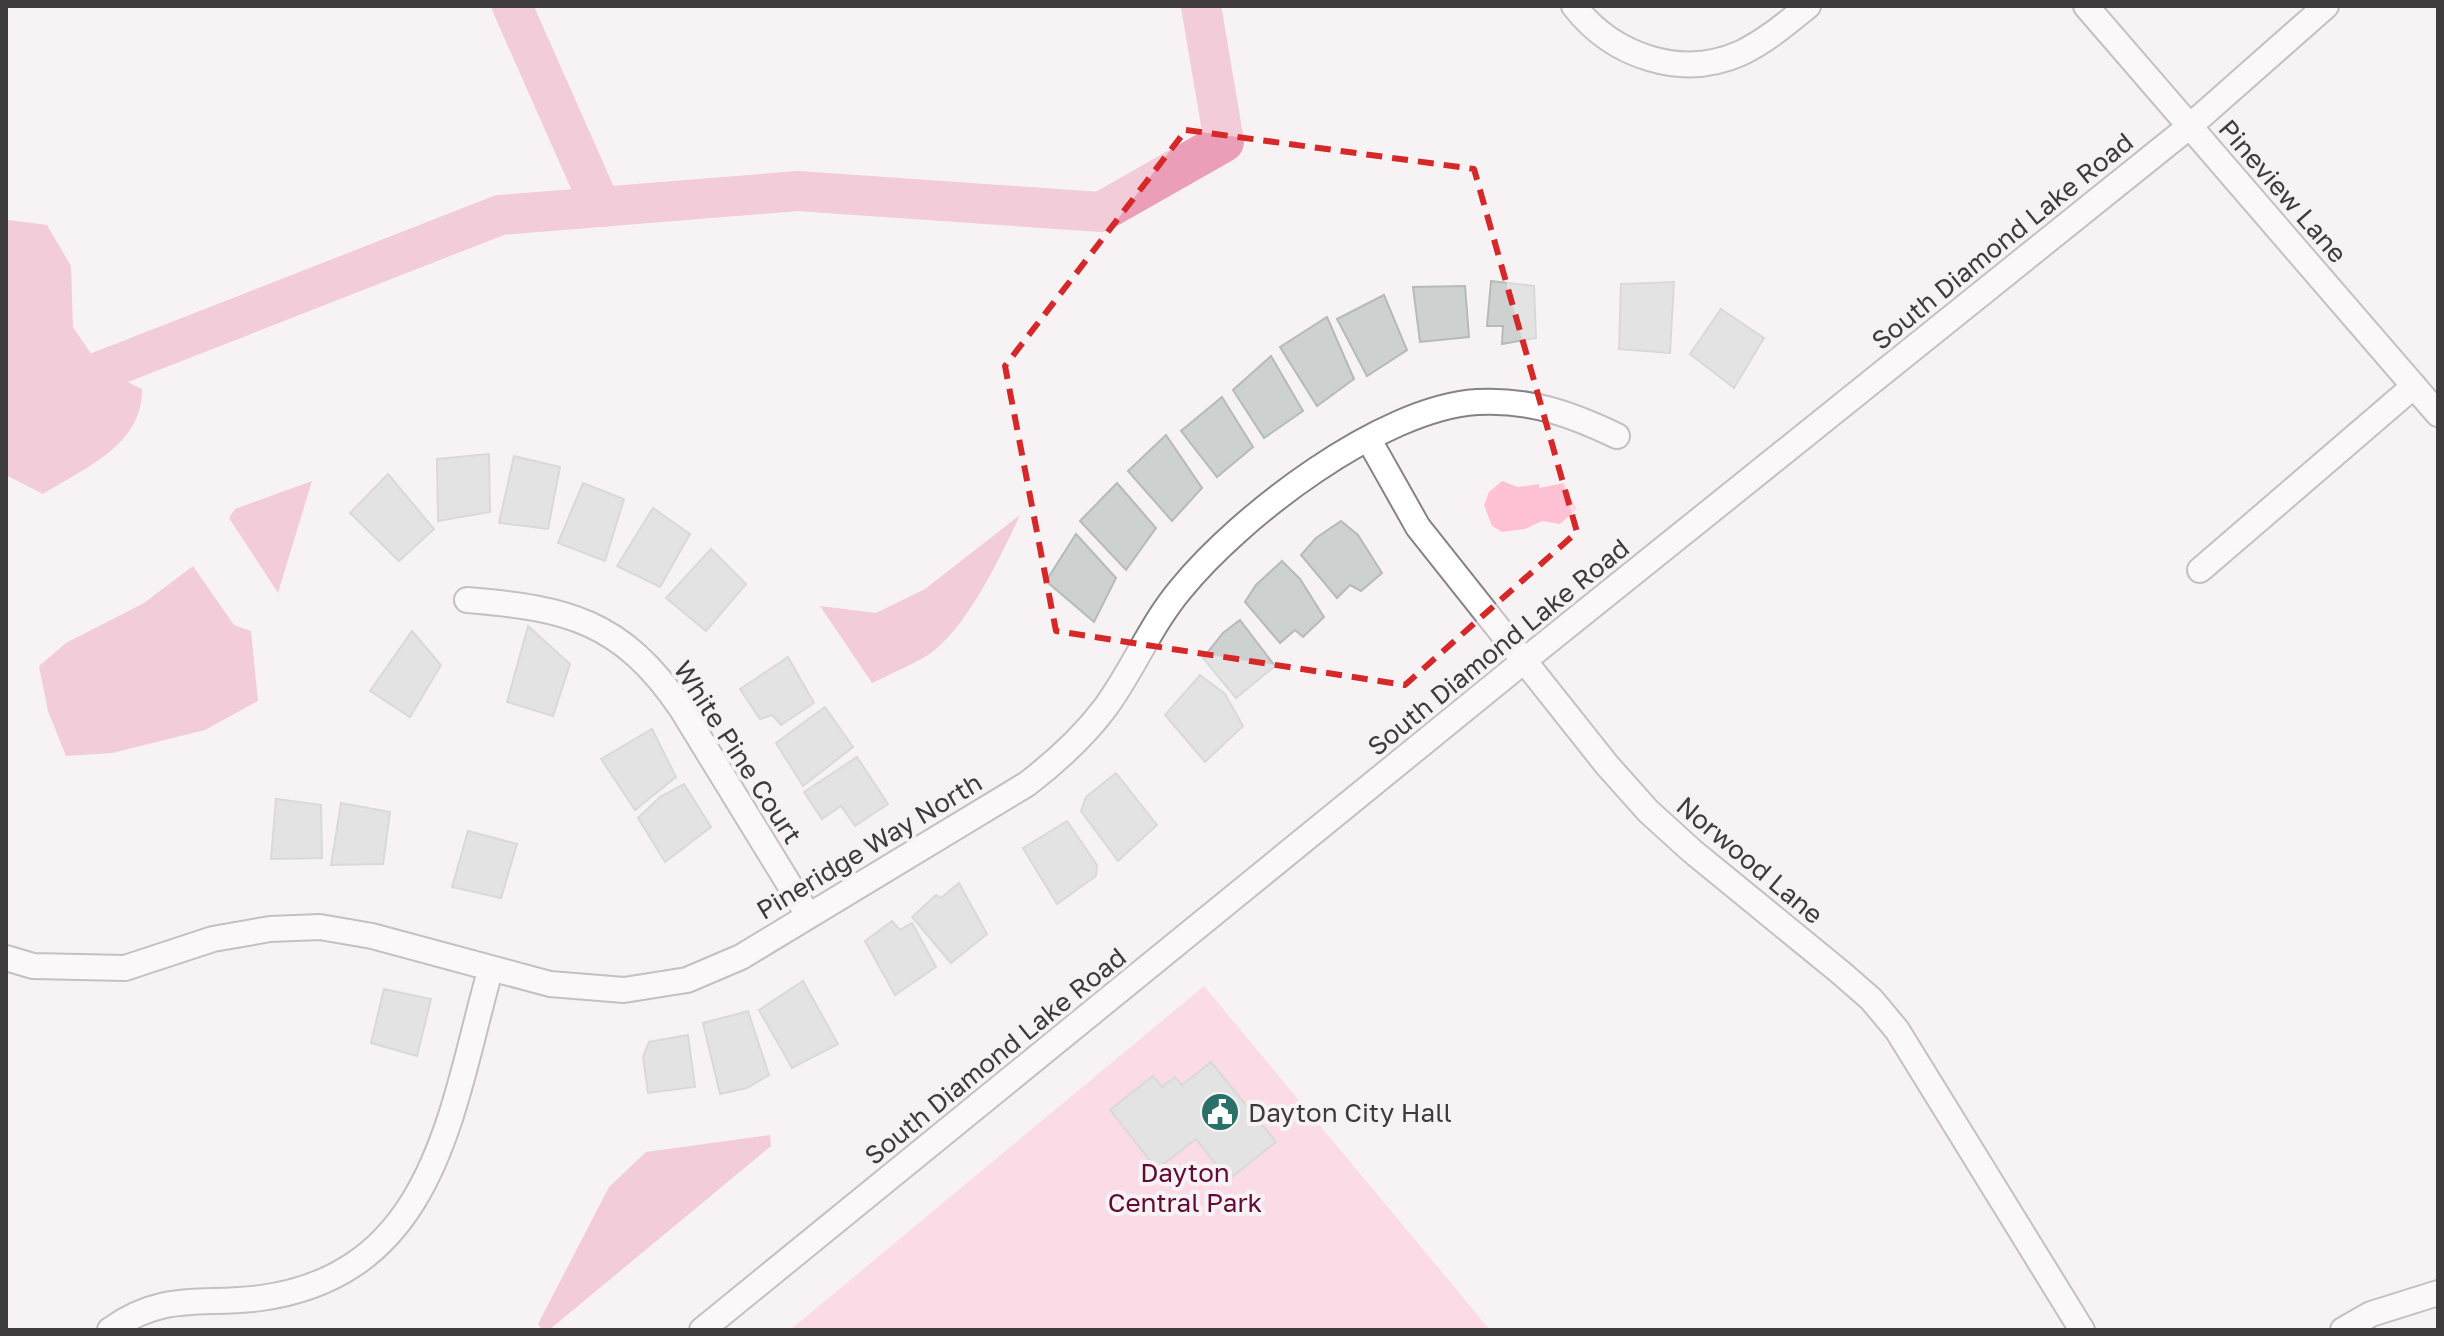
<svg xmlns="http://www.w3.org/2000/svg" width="2444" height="1336" font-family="'Golos Text',sans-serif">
	<rect width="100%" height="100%" fill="#f7f3f4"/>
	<!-- green -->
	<g fill="#fec2d4">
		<path d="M 1502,481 L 1518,487 L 1539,484 L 1539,488 L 1564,483 L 1577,509 L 1560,524 L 1542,521 L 1525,529 L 1502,532 L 1492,526 L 1484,505 L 1489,492 Z"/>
		<path d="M 1204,986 L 1490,1330 L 790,1330 Z"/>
	</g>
	<!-- water -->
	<g fill="#eb9eb7">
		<path d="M 8,220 L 47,225 L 71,266 L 73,327 L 102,370 L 142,389 C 143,445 84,468 43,494 L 6,475 Z"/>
		<path d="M 312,481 L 278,593 L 229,518 L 235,509 Z"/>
		<path d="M 1020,515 C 1001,556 966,630 928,655 C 910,666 890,674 872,683 L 820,606 L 876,613 L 925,589 Z"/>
		<path d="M 193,566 L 234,625 L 251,631 L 258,701 L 205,730 L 112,753 L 66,756 L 48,711 L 39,666 L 66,643 L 144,603 Z"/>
		<path d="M 770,1135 L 771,1146 L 549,1330 L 542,1330 L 538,1324 L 609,1187 L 646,1152 Z"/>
	</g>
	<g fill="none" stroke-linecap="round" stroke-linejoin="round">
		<!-- river -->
		<g stroke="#eb9eb7" stroke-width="40">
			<path d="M 512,6 L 601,207"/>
			<path d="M 55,389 L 500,215 L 798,191 L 1101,212 L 1224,142 L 1201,6"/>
		</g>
	</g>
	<!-- building -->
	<g fill="#cdd1d0" stroke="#b6baba" stroke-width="2">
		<path d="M 1491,281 L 1534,286 L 1536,338 L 1502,344 L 1503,326 L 1487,326 Z"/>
		<path d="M 1674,282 L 1670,353 L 1619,349 L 1621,284 Z"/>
		<path d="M 1465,286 L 1469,337 L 1420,342 L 1413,287 Z"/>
		<path d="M 1384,295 L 1407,350 L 1367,376 L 1337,319 Z"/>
		<path d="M 1721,309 L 1764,338 L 1734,388 L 1690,354 Z"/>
		<path d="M 1327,317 L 1354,379 L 1317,406 L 1280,347 Z"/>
		<path d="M 1271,356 L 1303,411 L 1264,438 L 1233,390 Z"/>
		<path d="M 1222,397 L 1253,447 L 1217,477 L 1181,431 Z"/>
		<path d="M 1166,435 L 1202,488 L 1172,521 L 1128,471 Z"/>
		<path d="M 489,454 L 490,512 L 438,521 L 437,459 Z"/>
		<path d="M 514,456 L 560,467 L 548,529 L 499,523 Z"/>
		<path d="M 388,474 L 434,529 L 399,561 L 350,513 Z"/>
		<path d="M 583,483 L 624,499 L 605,561 L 558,543 Z"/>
		<path d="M 1117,483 L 1156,528 L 1126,570 L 1080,521 Z"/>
		<path d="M 653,508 L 690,534 L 660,587 L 617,566 Z"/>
		<path d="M 1341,521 L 1358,535 L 1382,573 L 1361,591 L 1350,585 L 1337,598 L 1301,555 L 1316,538 Z"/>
		<path d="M 1076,534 L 1116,578 L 1094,622 L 1046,581 Z"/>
		<path d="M 711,549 L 746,584 L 706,631 L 666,598 Z"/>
		<path d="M 1282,561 L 1300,579 L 1324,617 L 1303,637 L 1295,630 L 1280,643 L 1245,602 L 1256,585 Z"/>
		<path d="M 1240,620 L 1275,666 L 1236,698 L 1203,658 L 1223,633 Z"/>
		<path d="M 528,626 L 570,664 L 553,716 L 507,702 Z"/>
		<path d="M 412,631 L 441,665 L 410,717 L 370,691 Z"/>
		<path d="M 788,657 L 814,703 L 781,725 L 772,715 L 760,719 L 740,689 Z"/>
		<path d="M 1200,675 L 1225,694 L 1243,726 L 1205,762 L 1165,715 Z"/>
		<path d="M 825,707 L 853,747 L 803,786 L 776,743 Z"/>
		<path d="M 652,729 L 676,777 L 635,810 L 601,759 Z"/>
		<path d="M 857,757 L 888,804 L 855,826 L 841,806 L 822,819 L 804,792 Z"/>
		<path d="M 1116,773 L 1157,825 L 1118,861 L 1081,811 L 1086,797 Z"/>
		<path d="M 684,784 L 711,827 L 665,862 L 638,818 L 660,797 Z"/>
		<path d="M 276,799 L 321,805 L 322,858 L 271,859 Z"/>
		<path d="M 341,803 L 390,812 L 383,864 L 331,865 Z"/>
		<path d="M 1067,821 L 1097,865 L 1096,876 L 1057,904 L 1023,848 Z"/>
		<path d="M 468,831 L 517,844 L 501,898 L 452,887 Z"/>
		<path d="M 959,883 L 987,934 L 951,963 L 912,917 L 936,895 L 941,898 Z"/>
		<path d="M 892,921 L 900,930 L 912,923 L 936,967 L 895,995 L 865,941 Z"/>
		<path d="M 803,981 L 838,1044 L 792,1068 L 759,1010 Z"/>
		<path d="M 384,989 L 431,999 L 417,1056 L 371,1043 Z"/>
		<path d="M 748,1011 L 769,1075 L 747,1088 L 720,1094 L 703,1023 Z"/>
		<path d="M 688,1035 L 695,1087 L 648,1093 L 643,1057 L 649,1042 Z"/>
		<path d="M 1211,1062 L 1276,1142 L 1228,1180 L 1196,1139 L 1157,1169 L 1110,1110 L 1153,1076 L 1162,1087 L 1175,1077 L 1182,1085 Z"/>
	</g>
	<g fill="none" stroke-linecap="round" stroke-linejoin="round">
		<defs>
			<g id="minor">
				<path d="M 1574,6 C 1613,56 1681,80 1741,53 C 1766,41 1787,23 1808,6"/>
				<path d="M 2086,6 L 2438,414"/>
				<path d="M 1369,440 L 1418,527 L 1607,765 L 1648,811 L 1692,851 L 1840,972 L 1871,999 L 1897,1030 L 2082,1330"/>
				<path d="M 2200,570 L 2414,386"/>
				<path d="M 467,600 C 567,608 622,621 681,708 L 808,915"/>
				<path d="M 6,958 L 33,966 L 125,968 L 213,939 L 270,929 L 320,927 L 372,936 L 550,984 L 624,990 L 687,980 L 741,957 L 1027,784 C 1057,761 1083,737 1105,708 C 1133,670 1150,626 1180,590 C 1240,516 1381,408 1477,402 C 1529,399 1571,414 1617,436"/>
				<path d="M 110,1330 C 165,1291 203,1306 261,1298 C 436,1274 451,1109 490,971"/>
				<path d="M 702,1330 L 1525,660 L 2190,126 L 2326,6"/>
				<path d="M 2343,1330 L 2371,1314 L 2438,1293"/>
			</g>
		</defs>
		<!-- minor casing -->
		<use href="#minor" stroke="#878384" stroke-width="28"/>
		<!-- minor -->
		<use href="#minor" stroke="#fff" stroke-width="24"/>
	</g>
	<!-- marked area -->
	<path d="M0 0H2444V1336H0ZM 1186,130 L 1474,169 L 1577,532 L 1405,685 L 1056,631 L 1005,366 Z" fill="#f7f3f4" fill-opacity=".55" fill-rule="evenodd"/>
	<path fill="none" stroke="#d62828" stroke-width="6" stroke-dasharray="16 10" stroke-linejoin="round" d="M 1186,130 L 1474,169 L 1577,532 L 1405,685 L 1056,631 L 1005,366 Z"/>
	<!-- icons -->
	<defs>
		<symbol id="civic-disc" viewBox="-11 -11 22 22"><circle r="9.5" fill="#287068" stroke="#f7f3f4"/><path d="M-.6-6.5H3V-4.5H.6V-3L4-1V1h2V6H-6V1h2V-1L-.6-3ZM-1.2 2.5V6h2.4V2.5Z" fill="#fff"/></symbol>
	</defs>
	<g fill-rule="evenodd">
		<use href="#civic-disc" x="1198" y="1090" width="44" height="44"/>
	</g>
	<g text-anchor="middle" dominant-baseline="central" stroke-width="8" stroke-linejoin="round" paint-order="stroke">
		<!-- street labels -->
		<g font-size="26" fill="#3d3b3c" stroke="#f7f3f4">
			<text transform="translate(2283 191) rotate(49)">Pineview Lane</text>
			<text transform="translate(2002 241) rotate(-39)">South Diamond Lake Road</text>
			<text transform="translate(1498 647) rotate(-39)">South Diamond Lake Road</text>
			<text transform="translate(738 752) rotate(57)">White Pine Court</text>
			<text transform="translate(869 846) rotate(-31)">Pineridge Way North</text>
			<text transform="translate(1750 860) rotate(40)">Norwood Lane</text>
			<text transform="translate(995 1056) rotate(-39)">South Diamond Lake Road</text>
		</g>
		<!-- poi labels -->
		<g font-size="26" fill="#3d3b3c" stroke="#f7f3f4" text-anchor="start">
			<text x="1248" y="1112">Dayton City Hall</text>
		</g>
		<!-- park labels -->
		<g font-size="26" fill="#640935" stroke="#f7f3f4">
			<text x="1185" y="1172">Dayton<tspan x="1185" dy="30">Central Park</tspan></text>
		</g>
	</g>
	<!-- border -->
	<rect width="2444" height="1336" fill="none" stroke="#3d3b3c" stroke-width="16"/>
</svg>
